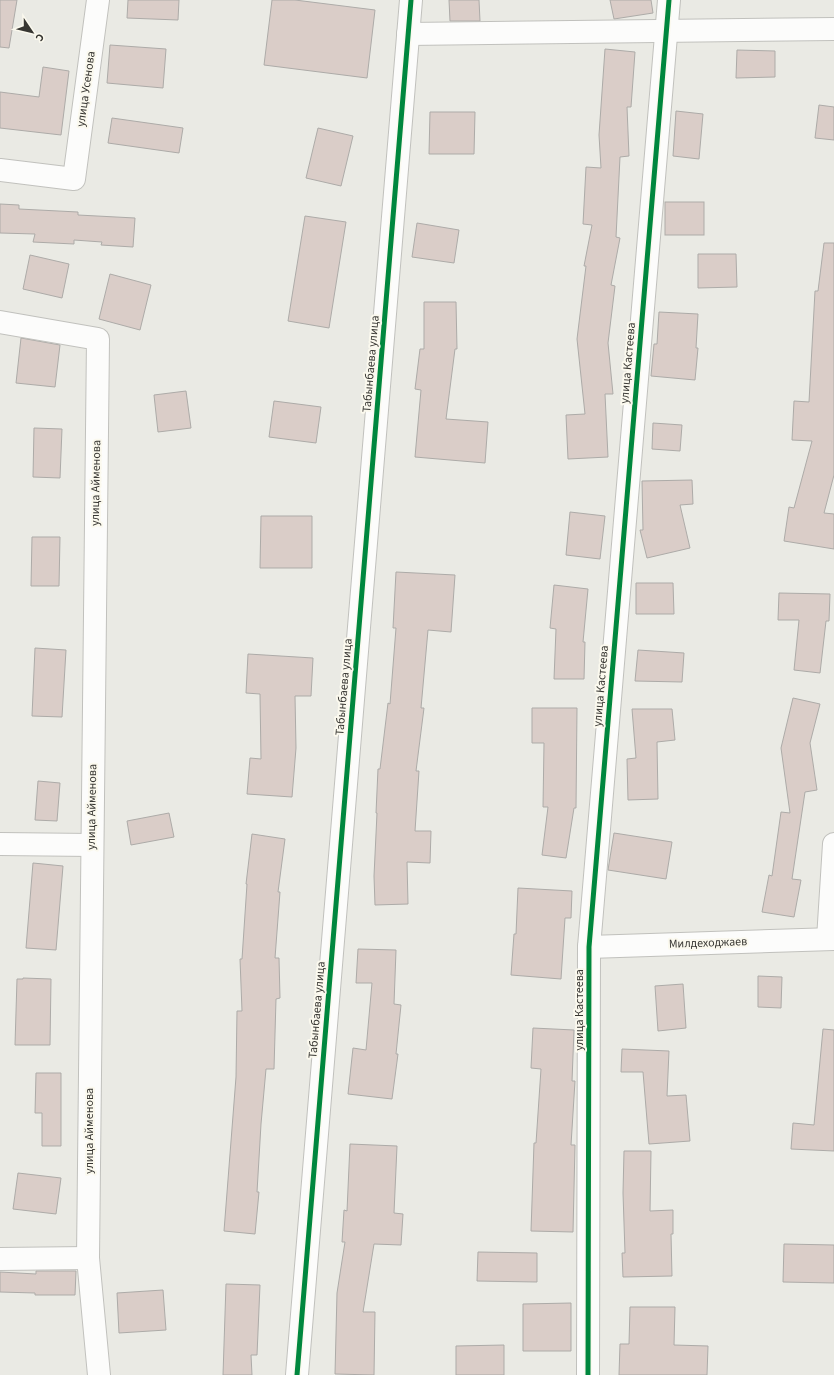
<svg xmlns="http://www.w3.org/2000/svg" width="834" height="1375" font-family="'Source Sans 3',sans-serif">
	<rect width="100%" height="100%" fill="#eaeae4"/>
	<!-- building -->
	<g fill="#dacdc8" stroke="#adaba8">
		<path d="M 0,0 L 17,0 L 9,48 L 0,47 Z"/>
		<path d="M 128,0 L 179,0 L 178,20 L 127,18 Z"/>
		<path d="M 272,0 L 295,0 L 375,10 L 367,78 L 264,65 Z"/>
		<path d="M 449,0 L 479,0 L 480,21 L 450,21 Z"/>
		<path d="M 610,0 L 651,0 L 653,13 L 614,19 Z"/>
		<path d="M 110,45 L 166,49 L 163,88 L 107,83 Z"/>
		<path d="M 605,49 L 635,52 L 631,107 L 627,107 L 629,156 L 620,157 L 616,237 L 620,238 L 611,285 L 615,286 L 608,343 L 613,394 L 605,394 L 608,457 L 568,459 L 566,415 L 585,414 L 577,339 L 586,266 L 584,266 L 592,225 L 583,224 L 586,167 L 601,168 L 599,135 Z"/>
		<path d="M 737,50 L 775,51 L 775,77 L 736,78 Z"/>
		<path d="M 43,67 L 69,71 L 61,135 L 0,128 L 0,92 L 39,97 Z"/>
		<path d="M 819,105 L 834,107 L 834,140 L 815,138 Z"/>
		<path d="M 676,111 L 703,114 L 699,159 L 673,156 Z"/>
		<path d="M 430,112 L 475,112 L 474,154 L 429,154 Z"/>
		<path d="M 112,118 L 183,128 L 179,153 L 108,143 Z"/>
		<path d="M 318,128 L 353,136 L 341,186 L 306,178 Z"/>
		<rect x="665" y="202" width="39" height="33"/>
		<path d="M 0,204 L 19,205 L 19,209 L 78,212 L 78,215 L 135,218 L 133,247 L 101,245 L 102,242 L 74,240 L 74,244 L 33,242 L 35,234 L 0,233 Z"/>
		<path d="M 305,216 L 346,222 L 329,328 L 288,321 Z"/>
		<path d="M 417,223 L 459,230 L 454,263 L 412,257 Z"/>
		<path d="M 824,243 L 834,243 L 834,475 L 824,513 L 834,514 L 834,549 L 784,541 L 789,507 L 794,508 L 812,441 L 792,440 L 794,401 L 809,402 L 815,291 L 818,291 Z"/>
		<path d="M 698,254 L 736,254 L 737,287 L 698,288 Z"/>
		<path d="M 30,255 L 69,264 L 62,298 L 23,289 Z"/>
		<path d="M 110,274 L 151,285 L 140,330 L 99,319 Z"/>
		<path d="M 424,302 L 456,302 L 457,349 L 455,349 L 446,419 L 488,422 L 485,463 L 415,457 L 421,390 L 415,389 L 420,349 L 424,349 Z"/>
		<path d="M 659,312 L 698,314 L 696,348 L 698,348 L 695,380 L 651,376 L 654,344 L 657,344 Z"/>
		<path d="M 21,338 L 60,345 L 55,387 L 16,383 Z"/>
		<path d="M 186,391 L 191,428 L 158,432 L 154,395 Z"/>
		<path d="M 274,401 L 321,407 L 316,443 L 269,437 Z"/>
		<path d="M 653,423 L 682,425 L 680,451 L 652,449 Z"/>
		<path d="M 34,428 L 62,429 L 60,478 L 33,477 Z"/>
		<path d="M 692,480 L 693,504 L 680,505 L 690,548 L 647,558 L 640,530 L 643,530 L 642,481 Z"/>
		<path d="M 570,512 L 605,516 L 600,559 L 566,555 Z"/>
		<path d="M 261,516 L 312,516 L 312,568 L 260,568 Z"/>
		<path d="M 32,537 L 60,537 L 59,586 L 31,586 Z"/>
		<path d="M 396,572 L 455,575 L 451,632 L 428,630 L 421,708 L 424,708 L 416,771 L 419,771 L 415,831 L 431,831 L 430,863 L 407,862 L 408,904 L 375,905 L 374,876 L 377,813 L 376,813 L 378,769 L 380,769 L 388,703 L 390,704 L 396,628 L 393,628 Z"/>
		<path d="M 636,583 L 673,583 L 674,614 L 636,614 Z"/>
		<path d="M 554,585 L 588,589 L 583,642 L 585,642 L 584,679 L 554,679 L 556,629 L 550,628 Z"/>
		<path d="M 779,593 L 830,594 L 829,621 L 826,621 L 820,673 L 794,670 L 799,620 L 778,620 Z"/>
		<path d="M 35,648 L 66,650 L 62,717 L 32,716 Z"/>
		<path d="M 638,650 L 684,653 L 682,682 L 635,681 Z"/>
		<path d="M 248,654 L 313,658 L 311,696 L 295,696 L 296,748 L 292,797 L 247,794 L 250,758 L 261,759 L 260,694 L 246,693 Z"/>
		<path d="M 793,698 L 820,704 L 810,743 L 817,790 L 805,792 L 792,879 L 801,880 L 794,917 L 762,912 L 769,875 L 772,876 L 781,812 L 790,813 L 781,748 Z"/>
		<path d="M 532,708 L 577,708 L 576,808 L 574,808 L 566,858 L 542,855 L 548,807 L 543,807 L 544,743 L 532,743 Z"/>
		<path d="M 632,709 L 672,709 L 675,740 L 657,742 L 658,799 L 628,800 L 627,759 L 636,758 Z"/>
		<path d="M 38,781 L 60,783 L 57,821 L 35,820 Z"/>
		<path d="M 169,813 L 174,837 L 131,845 L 127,821 Z"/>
		<path d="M 614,833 L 672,842 L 666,879 L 608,870 Z"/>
		<path d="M 252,834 L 285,839 L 278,892 L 280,892 L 275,958 L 279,958 L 280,998 L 276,999 L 274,1069 L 266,1069 L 261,1124 L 257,1192 L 259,1192 L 255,1234 L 224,1231 L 236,1077 L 237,1011 L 242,1011 L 240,959 L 242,959 L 247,884 L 246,884 Z"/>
		<path d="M 33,863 L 63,866 L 56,950 L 26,948 Z"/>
		<path d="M 518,888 L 572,891 L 571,918 L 565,918 L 561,979 L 511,975 L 514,934 L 516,934 Z"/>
		<path d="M 358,949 L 396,950 L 394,1004 L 401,1005 L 396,1054 L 398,1054 L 392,1099 L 348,1094 L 353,1048 L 366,1050 L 372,983 L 356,983 Z"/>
		<path d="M 758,976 L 782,977 L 781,1008 L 758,1007 Z"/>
		<path d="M 23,978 L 51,979 L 50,1045 L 15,1045 L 17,979 L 23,979 Z"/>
		<path d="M 683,984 L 686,1028 L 658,1031 L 655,986 Z"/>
		<path d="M 533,1028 L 574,1030 L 572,1081 L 575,1081 L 571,1145 L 575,1145 L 573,1232 L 531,1231 L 534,1143 L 536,1143 L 541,1069 L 531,1068 Z"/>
		<path d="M 823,1029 L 834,1030 L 834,1151 L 791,1149 L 793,1123 L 814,1125 Z"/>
		<path d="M 622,1049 L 669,1051 L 667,1096 L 686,1095 L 690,1141 L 649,1144 L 643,1072 L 621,1072 Z"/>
		<path d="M 36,1073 L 61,1073 L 61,1146 L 42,1146 L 42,1113 L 35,1113 Z"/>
		<path d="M 350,1144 L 397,1146 L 394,1213 L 403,1214 L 401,1245 L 374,1244 L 363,1312 L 375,1312 L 374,1375 L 335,1374 L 337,1293 L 345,1242 L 342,1242 L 344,1210 L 347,1211 Z"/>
		<path d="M 624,1151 L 651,1151 L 650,1211 L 673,1210 L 673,1234 L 671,1234 L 672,1276 L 623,1277 L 622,1253 L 625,1253 L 623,1193 Z"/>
		<path d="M 18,1173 L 61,1178 L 56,1214 L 13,1209 Z"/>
		<path d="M 784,1244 L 834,1245 L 834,1283 L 783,1282 Z"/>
		<path d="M 478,1252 L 537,1253 L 537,1282 L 477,1281 Z"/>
		<path d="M 36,1271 L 76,1271 L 75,1295 L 35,1295 L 35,1293 L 0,1292 L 0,1272 L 36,1274 Z"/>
		<path d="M 226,1284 L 260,1285 L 257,1355 L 251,1355 L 252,1375 L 223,1375 Z"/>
		<path d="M 163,1290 L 166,1330 L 119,1333 L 117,1293 Z"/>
		<path d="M 571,1303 L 571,1351 L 523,1351 L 523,1304 Z"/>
		<path d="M 630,1307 L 675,1307 L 674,1345 L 708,1346 L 707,1375 L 619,1375 L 620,1344 L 629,1344 Z"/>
		<path d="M 504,1345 L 504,1375 L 456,1375 L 456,1346 Z"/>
	</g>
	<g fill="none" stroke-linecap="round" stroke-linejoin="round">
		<defs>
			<g id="minor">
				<path d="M 408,34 L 834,29"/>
				<path d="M 0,170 L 74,179 L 98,0"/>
				<path d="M 0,322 L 98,339 L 88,1258 L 99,1375"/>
				<path d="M 0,844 L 92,845"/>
				<path d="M 828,939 L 834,844"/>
				<path d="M 589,947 L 834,939"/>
				<path d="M 0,1259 L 88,1258"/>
				<path d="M 297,1375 L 411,0"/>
				<path d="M 588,1375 L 589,947 L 669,0"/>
			</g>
		</defs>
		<!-- minor casing -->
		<use href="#minor" stroke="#c1c1bd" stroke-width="24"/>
		<!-- minor -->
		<use href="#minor" stroke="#fcfcfb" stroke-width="22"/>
		<defs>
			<g id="cycleway">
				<path d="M 297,1375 L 411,0"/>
				<path d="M 588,1375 L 589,947 L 669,0"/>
			</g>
		</defs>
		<!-- cycleway casing -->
		<use href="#cycleway" stroke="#fbf9ee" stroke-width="8"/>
		<!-- cycleway -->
		<use href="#cycleway" stroke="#00873e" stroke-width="5"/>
	</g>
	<g text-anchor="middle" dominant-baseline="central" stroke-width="4" stroke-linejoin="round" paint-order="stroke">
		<!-- street labels -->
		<g font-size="12" fill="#373632" stroke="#fbf9ee">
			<text transform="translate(86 89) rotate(-82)">улица Усенова</text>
			<text transform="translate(628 363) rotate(-85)">улица Кастеева</text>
			<text transform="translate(371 364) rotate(-85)">Табынбаева улица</text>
			<text transform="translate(96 483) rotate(-89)">улица Айменова</text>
			<text transform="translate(601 686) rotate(-85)">улица Кастеева</text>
			<text transform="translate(344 687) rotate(-85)">Табынбаева улица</text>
			<text transform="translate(92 807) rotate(-89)">улица Айменова</text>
			<text transform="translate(708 943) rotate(-2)">Милдеходжаев</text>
			<text transform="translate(317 1010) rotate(-85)">Табынбаева улица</text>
			<text transform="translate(579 1010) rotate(-90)">улица Кастеева</text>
			<text transform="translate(89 1131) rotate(-90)">улица Айменова</text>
		</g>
	</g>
	<!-- north arrow -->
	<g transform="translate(32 32) rotate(125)" stroke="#fbf9ee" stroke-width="3" paint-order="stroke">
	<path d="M0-3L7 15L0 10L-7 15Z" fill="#373632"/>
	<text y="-6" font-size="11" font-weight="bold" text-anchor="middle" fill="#373632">С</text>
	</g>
</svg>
